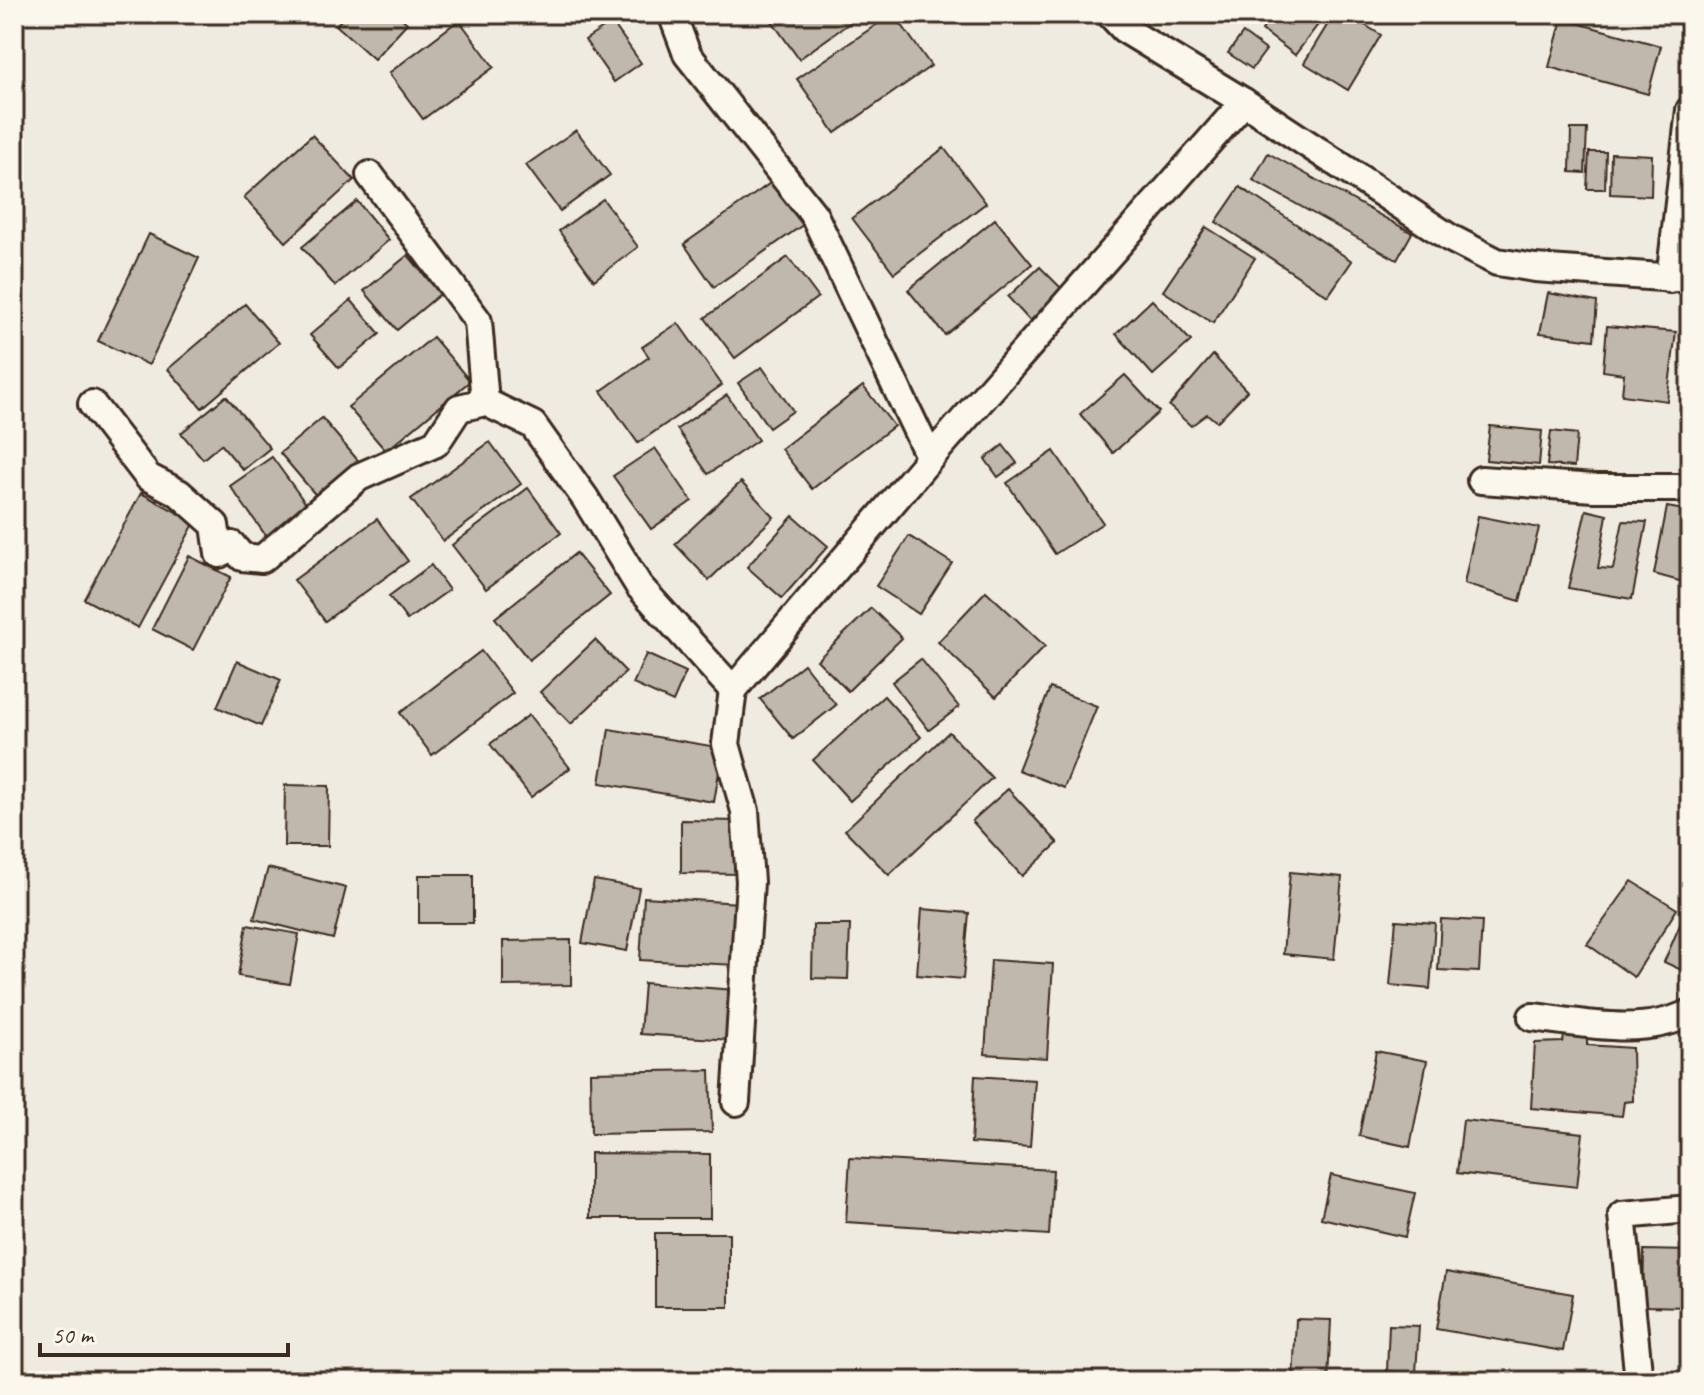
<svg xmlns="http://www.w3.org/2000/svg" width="1704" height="1395" font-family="Caveat,sans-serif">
	<rect width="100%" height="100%" fill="#f0ebe0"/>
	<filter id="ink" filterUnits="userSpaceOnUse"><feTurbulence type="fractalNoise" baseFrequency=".0125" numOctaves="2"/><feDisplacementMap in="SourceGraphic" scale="16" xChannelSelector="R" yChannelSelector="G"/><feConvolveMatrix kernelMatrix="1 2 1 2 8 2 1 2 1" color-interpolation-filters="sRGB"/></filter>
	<g filter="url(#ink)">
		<!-- building -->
		<g fill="#c0b8ad" stroke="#3b2a1e" stroke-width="2">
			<path d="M 347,14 L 397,14 L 407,23 L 374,59 L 336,25 Z"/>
			<path d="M 774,14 L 862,14 L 799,59 L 769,17 Z"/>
			<path d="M 892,14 L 894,14 L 931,66 L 835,133 L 797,79 Z"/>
			<path d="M 1274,14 L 1326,14 L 1295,55 L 1262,30 Z"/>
			<path d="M 1334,14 L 1347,14 L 1381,35 L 1348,90 L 1304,63 Z"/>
			<path d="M 1562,19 L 1661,46 L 1648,94 L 1549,67 Z"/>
			<path d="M 459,20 L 494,67 L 423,119 L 389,73 Z"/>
			<path d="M 612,22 L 641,63 L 614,82 L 585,40 Z"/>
			<path d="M 1243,33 L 1266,50 L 1252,69 L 1228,53 Z"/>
			<path d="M 1571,129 L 1587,129 L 1585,173 L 1570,172 Z"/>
			<path d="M 576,130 L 610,175 L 560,211 L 526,165 Z"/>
			<path d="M 312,135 L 354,180 L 286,242 L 244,197 Z"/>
			<path d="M 944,148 L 986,203 L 894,273 L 852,218 Z"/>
			<path d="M 1589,152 L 1606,152 L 1605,189 L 1587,189 Z"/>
			<path d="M 1268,153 L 1412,233 L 1397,260 L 1253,180 Z"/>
			<path d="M 1611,153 L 1652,155 L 1651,196 L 1610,194 Z"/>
			<path d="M 776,179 L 807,222 L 714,287 L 684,244 Z"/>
			<path d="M 1240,187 L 1352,261 L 1328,296 L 1216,222 Z"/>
			<path d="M 603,199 L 638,247 L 594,280 L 559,231 Z"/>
			<path d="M 357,201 L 389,240 L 335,286 L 302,247 Z"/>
			<path d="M 995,219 L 1032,264 L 945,335 L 908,290 Z"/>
			<path d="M 1206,227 L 1255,258 L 1213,323 L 1163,291 Z"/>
			<path d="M 149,234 L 199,258 L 149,365 L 98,341 Z"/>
			<path d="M 408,255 L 440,294 L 397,330 L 364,291 Z"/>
			<path d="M 788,257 L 818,297 L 735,358 L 705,318 Z"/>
			<path d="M 1040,267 L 1063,290 L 1030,321 L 1008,297 Z"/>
			<path d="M 1548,293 L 1597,302 L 1594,340 L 1540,333 Z"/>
			<path d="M 351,300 L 380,334 L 339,368 L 310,335 Z"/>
			<path d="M 1152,300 L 1191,341 L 1153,375 L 1116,334 Z"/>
			<path d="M 245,304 L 279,343 L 202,408 L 168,369 Z"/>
			<path d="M 678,323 L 722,385 L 638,443 L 601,391 L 649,357 L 642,347 Z"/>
			<path d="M 1607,326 L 1676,332 L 1667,401 L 1622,395 L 1624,374 L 1603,371 Z"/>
			<path d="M 433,337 L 470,381 L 386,451 L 348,407 Z"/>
			<path d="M 1213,355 L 1247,391 L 1217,422 L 1207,414 L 1191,426 L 1169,406 Z"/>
			<path d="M 762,367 L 793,411 L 769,428 L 738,383 Z"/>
			<path d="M 1125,375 L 1159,412 L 1113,453 L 1080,414 Z"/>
			<path d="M 863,386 L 894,426 L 812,489 L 781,449 Z"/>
			<path d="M 727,395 L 758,440 L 708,474 L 677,429 Z"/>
			<path d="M 226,396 L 270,448 L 243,470 L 221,444 L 203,459 L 181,433 Z"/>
			<path d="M 322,418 L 361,464 L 319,499 L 280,453 Z"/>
			<path d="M 1490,426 L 1542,431 L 1539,465 L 1486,460 Z"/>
			<path d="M 1551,431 L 1577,434 L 1574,467 L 1547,465 Z"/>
			<path d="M 490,442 L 521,484 L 443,541 L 411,499 Z"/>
			<path d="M 1003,445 L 1017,463 L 998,477 L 985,459 Z"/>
			<path d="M 655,448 L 692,501 L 651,529 L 613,476 Z"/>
			<path d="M 1054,451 L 1103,523 L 1055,554 L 1007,483 Z"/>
			<path d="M 272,457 L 311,511 L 269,540 L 230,486 Z"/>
			<path d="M 741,482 L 774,517 L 709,580 L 675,544 Z"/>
			<path d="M 528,488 L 561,533 L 486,589 L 452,545 Z"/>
			<path d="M 141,493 L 195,522 L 138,628 L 84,599 Z"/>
			<path d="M 1667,507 L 1690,511 L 1690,584 L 1654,574 Z"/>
			<path d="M 1586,510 L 1607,515 L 1598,568 L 1613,569 L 1623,521 L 1647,522 L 1632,599 L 1568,588 Z"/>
			<path d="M 793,516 L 828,546 L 782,598 L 747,567 Z"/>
			<path d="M 1478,516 L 1539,528 L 1520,601 L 1464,584 Z"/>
			<path d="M 377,519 L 408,561 L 325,621 L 294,580 Z"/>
			<path d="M 909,536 L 952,563 L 919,614 L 876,586 Z"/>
			<path d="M 576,553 L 610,595 L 529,660 L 495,618 Z"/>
			<path d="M 189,556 L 231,577 L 193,650 L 152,629 Z"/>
			<path d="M 431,565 L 449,590 L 407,620 L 389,596 Z"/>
			<path d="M 986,591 L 1045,646 L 996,697 L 938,642 Z"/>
			<path d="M 871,608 L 902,638 L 848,691 L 817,660 Z"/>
			<path d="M 595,640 L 626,672 L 571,724 L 540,692 Z"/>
			<path d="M 481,651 L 513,693 L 432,755 L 400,713 Z"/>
			<path d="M 646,654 L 686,672 L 673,702 L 633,684 Z"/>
			<path d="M 921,659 L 959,707 L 929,730 L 892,682 Z"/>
			<path d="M 237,661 L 281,680 L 261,726 L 217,707 Z"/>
			<path d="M 804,664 L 836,705 L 793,739 L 760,699 Z"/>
			<path d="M 1050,688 L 1097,706 L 1064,788 L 1018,770 Z"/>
			<path d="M 884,696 L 921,737 L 850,801 L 813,760 Z"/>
			<path d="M 529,715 L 570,768 L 531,797 L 490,744 Z"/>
			<path d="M 609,729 L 723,748 L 714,802 L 600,783 Z"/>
			<path d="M 949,732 L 992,778 L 889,875 L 845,830 Z"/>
			<path d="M 285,785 L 329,786 L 328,846 L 284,846 Z"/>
			<path d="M 1008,789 L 1058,843 L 1022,876 L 972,821 Z"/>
			<path d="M 681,820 L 739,821 L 738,874 L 681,873 Z"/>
			<path d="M 268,868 L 346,888 L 333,939 L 254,919 Z"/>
			<path d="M 1290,872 L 1342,877 L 1334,959 L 1283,954 Z"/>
			<rect x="419" y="875" width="54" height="48"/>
			<path d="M 594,880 L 639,888 L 627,951 L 582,943 Z"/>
			<path d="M 1632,881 L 1677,909 L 1634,977 L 1587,944 Z"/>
			<path d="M 644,897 L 740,903 L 736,965 L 640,960 Z"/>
			<path d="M 1688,906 L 1690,907 L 1690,974 L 1664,962 Z"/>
			<path d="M 922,909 L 969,913 L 963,979 L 917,975 Z"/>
			<path d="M 1441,919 L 1482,921 L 1479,972 L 1438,970 Z"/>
			<path d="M 1396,920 L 1435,923 L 1430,989 L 1390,985 Z"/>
			<path d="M 247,925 L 299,934 L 290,984 L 238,976 Z"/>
			<path d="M 813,925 L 850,925 L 848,979 L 812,978 Z"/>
			<path d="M 571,940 L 571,985 L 503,986 L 503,941 Z"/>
			<path d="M 991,960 L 1053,964 L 1047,1058 L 985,1054 Z"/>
			<path d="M 644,983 L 735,990 L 731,1040 L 640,1034 Z"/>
			<path d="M 1564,1036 L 1587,1036 L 1587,1045 L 1632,1048 L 1633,1101 L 1624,1102 L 1622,1116 L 1531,1108 L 1535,1043 L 1563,1042 Z"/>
			<path d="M 1376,1051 L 1427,1061 L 1410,1147 L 1359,1136 Z"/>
			<path d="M 710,1070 L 712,1132 L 591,1134 L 590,1072 Z"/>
			<path d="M 975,1076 L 1035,1080 L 1030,1147 L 971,1143 Z"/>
			<path d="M 1463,1120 L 1583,1133 L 1577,1187 L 1457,1173 Z"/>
			<path d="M 590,1153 L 710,1154 L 710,1218 L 590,1218 Z"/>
			<path d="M 850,1158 L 1053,1170 L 1049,1235 L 846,1222 Z"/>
			<path d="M 1331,1175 L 1415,1193 L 1405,1237 L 1321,1218 Z"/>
			<rect x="655" y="1233" width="74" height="74"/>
			<path d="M 1644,1250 L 1690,1251 L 1690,1307 L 1643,1306 Z"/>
			<path d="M 1446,1272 L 1573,1294 L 1563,1351 L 1436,1329 Z"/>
			<path d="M 1296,1319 L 1331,1320 L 1328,1381 L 1293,1381 Z"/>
			<path d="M 1389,1325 L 1419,1326 L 1416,1373 L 1387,1371 Z"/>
		</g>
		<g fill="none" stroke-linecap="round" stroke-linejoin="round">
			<defs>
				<g id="minor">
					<path d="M 672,14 L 687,54 L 814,215 L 930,458"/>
					<path d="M 1110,14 L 1124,29 L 1244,102 L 1450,238 L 1497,262 L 1535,268 L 1690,279"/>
					<path d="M 370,175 L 478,321 L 485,402 L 533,425 L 585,498 L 639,586 L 733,690 L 726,744 L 745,811 L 750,882 L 736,1102"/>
					<path d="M 1670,279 L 1690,110"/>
					<path d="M 92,404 L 148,477 L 179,493 L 215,525 L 219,554 L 232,545 L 242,557 L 262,559 L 359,477 L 436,443 L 459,408 L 485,402"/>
					<path d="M 1481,480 L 1594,488 L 1690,488"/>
					<path d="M 733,690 L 930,458 L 1244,102"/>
					<path d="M 1532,1017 C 1584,1023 1641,1037 1690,1013"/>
					<path d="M 1639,1381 L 1622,1215 L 1690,1209"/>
				</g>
			</defs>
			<!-- minor casing -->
			<use href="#minor" stroke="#3b2a1e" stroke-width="32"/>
			<!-- minor -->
			<use href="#minor" stroke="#fbf7ec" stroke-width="26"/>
		</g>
	</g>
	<!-- margin -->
	<rect width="1704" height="1395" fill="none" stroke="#fbf7ec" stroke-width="48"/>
	<rect x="24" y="24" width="1656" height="1347" fill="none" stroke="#3b2a1e" stroke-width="3" filter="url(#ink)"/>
	<!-- scale -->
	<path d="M40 1343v12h248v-12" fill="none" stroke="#3b2a1e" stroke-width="4"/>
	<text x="52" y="1343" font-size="24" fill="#3b2a1e" stroke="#fbf7ec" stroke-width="6" paint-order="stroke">50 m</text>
</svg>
